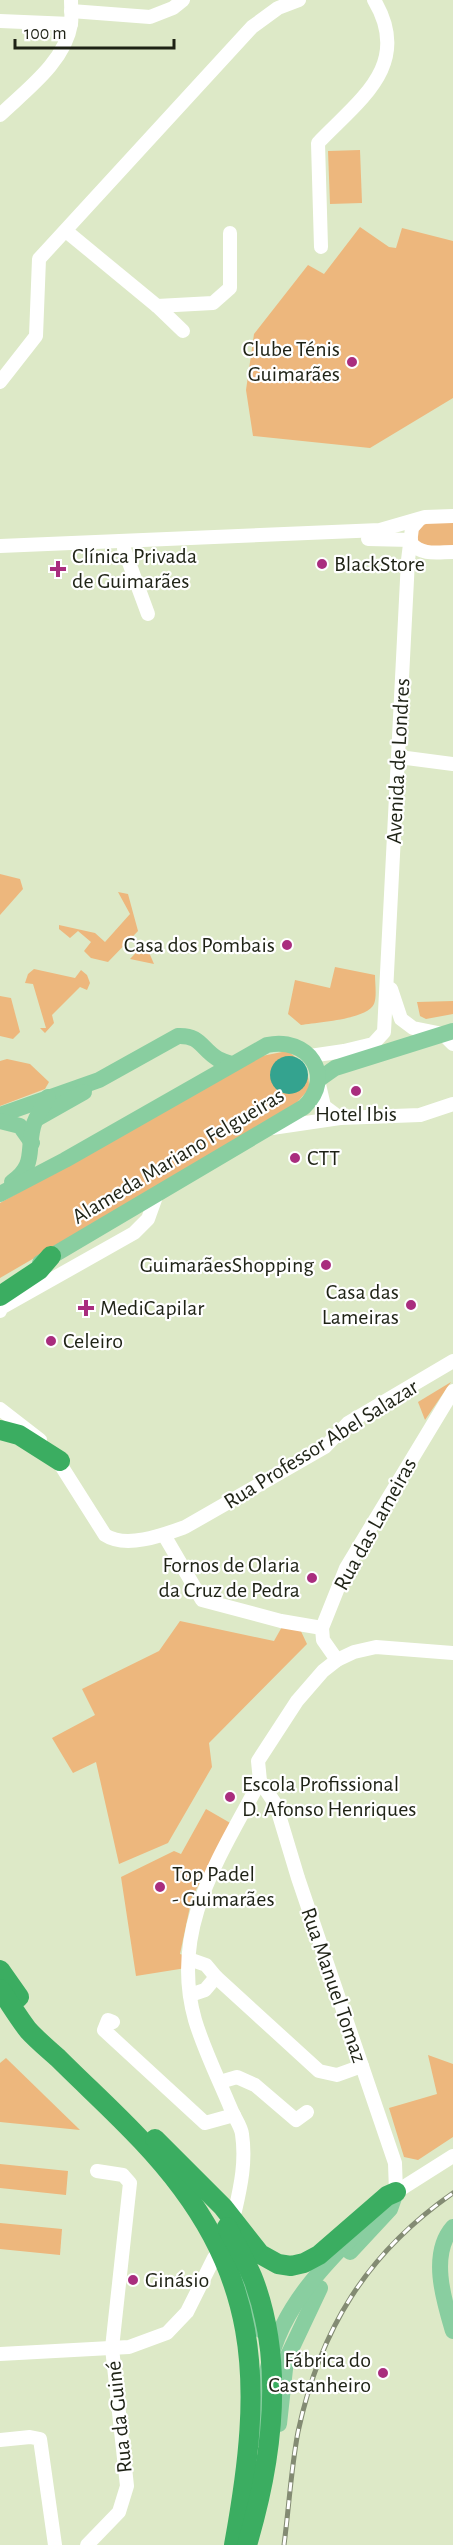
<svg xmlns="http://www.w3.org/2000/svg" width="453" height="2545" font-family="'Alegreya Sans',sans-serif">
	<rect width="100%" height="100%" fill="#dde9c7"/>
	<!-- green -->
	<g fill="#edb77d">
		<path d="M 360,150 L 362,203 L 330,204 L 328,151 Z"/>
		<path d="M 360,227 L 389,247 L 396,248 L 402,228 L 453,241 L 453,398 L 370,448 L 253,436 L 246,390 L 254,334 L 308,265 L 324,274 Z"/>
		<path d="M 453,519 L 453,550 L 418,545 L 415,528 L 421,522 Z"/>
		<path d="M 0,874 L 20,879 L 23,889 L 0,915 Z"/>
		<path d="M 118,892 L 128,894 L 138,931 L 108,962 L 91,958 L 84,951 L 91,942 L 78,931 L 70,938 L 59,929 L 59,925 L 95,933 L 105,942 L 130,914 Z"/>
		<path d="M 145,943 L 154,964 L 130,959 Z"/>
		<path d="M 335,967 L 375,975 C 375,983 377,997 374,1004 C 366,1020 318,1022 301,1025 L 288,1014 L 295,980 L 330,988 Z"/>
		<path d="M 34,969 L 75,978 L 81,970 L 87,975 L 90,983 L 87,990 L 80,987 L 52,1015 L 54,1023 L 45,1033 L 40,1028 L 46,1028 L 33,984 L 25,983 L 28,974 Z"/>
		<path d="M 0,996 L 11,998 L 20,1032 L 13,1039 L 0,1036 Z"/>
		<path d="M 453,1001 L 453,1014 L 426,1019 L 420,1016 L 417,1002 Z"/>
		<path d="M 287,1051 C 304,1062 309,1069 309,1089 L 292,1108 L 0,1278 L 0,1203 L 262,1056 Z"/>
		<path d="M 7,1059 L 30,1064 L 49,1082 L 45,1089 L 0,1106 L 0,1061 Z"/>
		<path d="M 451,1382 L 425,1420 L 418,1402 Z"/>
		<path d="M 180,1621 L 274,1641 L 283,1625 L 299,1627 L 307,1644 L 209,1743 L 212,1767 L 168,1843 L 119,1864 L 96,1762 L 73,1773 L 52,1738 L 95,1715 L 82,1689 L 159,1651 Z"/>
		<path d="M 206,1809 L 232,1824 L 192,1897 L 180,1954 L 186,1956 L 186,1968 L 136,1976 L 121,1877 L 174,1851 L 181,1854 Z"/>
		<path d="M 428,2055 L 453,2064 L 453,2137 L 418,2160 L 404,2157 L 389,2108 L 437,2094 Z"/>
		<path d="M 6,2058 L 80,2130 L 0,2122 L 0,2063 Z"/>
		<path d="M 0,2164 L 68,2171 L 66,2195 L 0,2188 Z"/>
		<path d="M 0,2223 L 62,2229 L 60,2255 L 0,2249 Z"/>
	</g>
	<!-- water -->
	<circle fill="#34a38f" cx="289" cy="1075" r="19"/>
	<g fill="none" stroke-linecap="round" stroke-linejoin="round">
		<!-- minor -->
		<g stroke="#fff" stroke-width="14">
			<path d="M 71,11 L 150,17 L 173,8 L 183,0"/>
			<path d="M 0,21 L 71,24"/>
			<path d="M 0,115 C 26,90 65,62 71,24 C 72,16 71,8 71,0"/>
			<path d="M 66,231 L 157,306 L 183,331"/>
			<path d="M 321,247 L 318,143 C 359,100 413,65 374,0"/>
			<path d="M 157,306 L 213,303 L 230,288 L 230,233"/>
			<path d="M 0,382 L 36,336 L 39,259 L 252,27 L 278,8 L 299,0"/>
			<path d="M 368,539 L 411,540"/>
			<path d="M 411,543 C 422,556 438,552 453,552"/>
			<path d="M 0,546 L 380,530 L 425,517 L 453,516"/>
			<path d="M 124,549 L 148,614"/>
			<path d="M 399,757 L 453,764"/>
			<path d="M 391,989 L 401,1019 L 413,1028 L 443,1034 L 453,1044"/>
			<path d="M 310,1056 L 344,1051 L 373,1044 L 384,1032 L 408,560 L 412,528 L 419,520"/>
			<path d="M 318,1080 L 324,1106 L 340,1118"/>
			<path d="M 272,1128 L 340,1118 L 420,1115 L 453,1104"/>
			<path d="M 0,1311 L 1,1308 L 134,1233 L 148,1219 L 157,1194"/>
			<path d="M 0,1409 L 40,1440"/>
			<path d="M 55,1456 L 105,1535 C 126,1549 163,1535 185,1527 L 325,1447 L 348,1423 L 453,1361"/>
			<path d="M 164,1535 L 202,1600 L 281,1621 L 322,1628"/>
			<path d="M 337,1660 L 323,1640 L 322,1628 L 346,1568 L 453,1391"/>
			<path d="M 189,1959 L 206,1965 L 216,1977 L 205,1990 L 190,1995"/>
			<path d="M 216,1977 L 319,2071 L 337,2075 L 362,2066"/>
			<path d="M 113,2022 L 108,2020 L 104,2030 L 205,2123 L 234,2115"/>
			<path d="M 220,2082 L 237,2077 L 255,2085 L 296,2120 L 307,2112"/>
			<path d="M 396,2192 L 395,2163 L 298,1878 L 276,1805 L 260,1781 L 258,1761 L 297,1701 L 323,1671 L 337,1660 L 354,1652 L 376,1647 L 453,1653"/>
			<path d="M 396,2192 L 453,2156"/>
			<path d="M 235,2211 C 241,2185 246,2161 242,2134 C 241,2126 234,2117 231,2109 C 219,2080 204,2050 195,2020 C 169,1929 220,1857 260,1781"/>
			<path d="M 0,2354 L 129,2347 L 167,2333 L 187,2312 L 214,2258"/>
			<path d="M 0,2440 L 30,2437 L 40,2439 L 55,2545"/>
			<path d="M 87,2545 L 119,2512 L 127,2486 L 112,2348 L 130,2183 L 123,2175 L 97,2171"/>
		</g>
		<!-- major -->
		<g stroke="#89cea0" stroke-width="16">
			<path d="M 318,1080 L 335,1068 L 453,1031"/>
			<path d="M 0,1115 L 99,1080 L 178,1036 C 201,1035 201,1049 218,1059 C 222,1061 227,1063 232,1064"/>
			<path d="M 38,1118 L 84,1092"/>
			<path d="M 0,1121 L 20,1126 L 32,1143"/>
			<path d="M 12,1182 C 36,1165 27,1151 33,1127 C 35,1118 43,1106 48,1097"/>
			<path d="M 0,1194 L 65,1160 L 267,1045 C 308,1036 336,1076 304,1107 L 40,1263"/>
			<path d="M 453,2227 C 429,2254 444,2301 453,2331"/>
			<path d="M 350,2252 L 390,2209 L 396,2192"/>
			<path d="M 237,2270 L 255,2322 L 258,2328 L 270,2336"/>
			<path d="M 279,2424 L 286,2360 L 320,2288"/>
			<path d="M 258,2438 C 265,2340 285,2305 354,2235"/>
		</g>
		<!-- highway -->
		<g stroke="#3bad61" stroke-width="20">
			<path d="M 0,1296 L 39,1270 L 51,1256"/>
			<path d="M 0,1430 L 19,1435 L 60,1461"/>
			<path d="M 0,1970 L 19,1997"/>
			<path d="M 0,1989 C 9,2002 18,2017 28,2030 C 37,2040 48,2049 58,2058 C 86,2086 115,2112 142,2141 C 264,2270 264,2380 234,2545"/>
			<path d="M 155,2139 L 223,2207 L 260,2254 L 278,2264 L 291,2266 L 304,2263 L 319,2255 L 387,2196 L 396,2192"/>
			<path d="M 227,2227 C 236,2245 247,2263 254,2281 C 285,2365 272,2461 247,2545"/>
		</g>
		<defs>
			<path id="rail" d="M 284,2545 C 289,2507 291,2469 298,2432 C 320,2329 367,2253 453,2193"/>
		</defs>
		<!-- rail casing -->
		<use href="#rail" stroke="#838b73" stroke-width="5"/>
		<!-- rail -->
		<use href="#rail" stroke="#fff" stroke-width="3" stroke-dasharray="9" stroke-linecap="butt"/>
	</g>
	<!-- markers -->
	<g fill="#a92d7e" stroke="#fff" stroke-width="2">
		<circle cx="352" cy="362" r="6"/>
		<circle cx="322" cy="564" r="6"/>
		<path d="M55 560h6v6h6v6h-6v6h-6v-6h-6v-6h6z"/>
		<circle cx="287" cy="945" r="6"/>
		<circle cx="356" cy="1091" r="6"/>
		<circle cx="295" cy="1158" r="6"/>
		<circle cx="326" cy="1265" r="6"/>
		<circle cx="411" cy="1305" r="6"/>
		<path d="M83 1299h6v6h6v6h-6v6h-6v-6h-6v-6h6z"/>
		<circle cx="51" cy="1341" r="6"/>
		<circle cx="312" cy="1578" r="6"/>
		<circle cx="230" cy="1797" r="6"/>
		<circle cx="160" cy="1887" r="6"/>
		<circle cx="133" cy="2280" r="6"/>
		<circle cx="383" cy="2373" r="6"/>
	</g>
	<g text-anchor="middle" dominant-baseline="central" stroke-width="4.5" stroke-linejoin="round" paint-order="stroke">
		<!-- poi labels -->
		<g font-size="22" fill="#1e2215" stroke="#fff" text-anchor="start">
			<text x="340" y="349" text-anchor="end">Clube Ténis<tspan x="340" dy="25">Guimarães</tspan></text>
			<text x="72" y="556">Clínica Privada<tspan x="72" dy="25">de Guimarães</tspan></text>
			<text x="334" y="564">BlackStore</text>
			<text x="275" y="945" text-anchor="end">Casa dos Pombais</text>
			<text x="356" y="1114" text-anchor="middle">Hotel Ibis</text>
			<text x="307" y="1158">CTT</text>
			<text x="314" y="1265" text-anchor="end">GuimarãesShopping</text>
			<text x="399" y="1292" text-anchor="end">Casa das<tspan x="399" dy="25">Lameiras</tspan></text>
			<text x="100" y="1308">MediCapilar</text>
			<text x="63" y="1341">Celeiro</text>
			<text x="300" y="1565" text-anchor="end">Fornos de Olaria<tspan x="300" dy="25">da Cruz de Pedra</tspan></text>
			<text x="242" y="1784">Escola Profissional<tspan x="242" dy="25">D. Afonso Henriques</tspan></text>
			<text x="172" y="1874">Top Padel<tspan x="172" dy="25">- Guimarães</tspan></text>
			<text x="145" y="2280">Ginásio</text>
			<text x="371" y="2360" text-anchor="end">Fábrica do<tspan x="371" dy="25">Castanheiro</tspan></text>
		</g>
		<!-- street labels -->
		<g font-size="22" fill="#1e2215" stroke="#fff">
			<text transform="translate(398 761) rotate(-87)">Avenida de Londres</text>
			<text transform="translate(178 1156) rotate(-31)">Alameda Mariano Felgueiras</text>
			<text transform="translate(321 1444) rotate(-32)">Rua Professor Abel Salazar</text>
			<text transform="translate(375 1524) rotate(-61)">Rua das Lameiras</text>
			<text transform="translate(334 1985) rotate(71)">Rua Manuel Tomaz</text>
			<text transform="translate(119 2417) rotate(-96)">Rua da Guiné</text>
		</g>
	</g>
	<!-- scale -->
	<path d="M15 39v9h159v-9" fill="none" stroke="#1e2215" stroke-width="3"/>
	<text x="24" y="39" font-size="18" fill="#1e2215" stroke="#ffffff" stroke-width="4.5" paint-order="stroke">100 m</text>
</svg>
